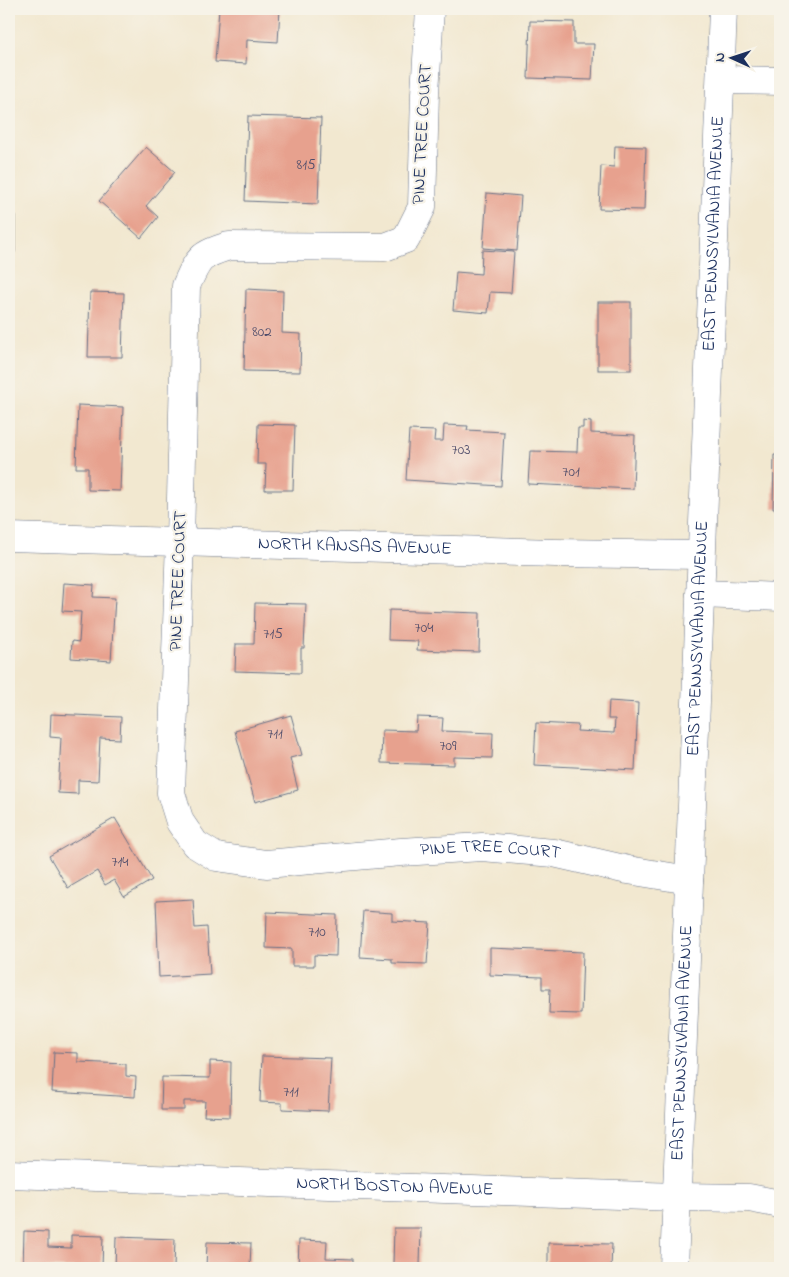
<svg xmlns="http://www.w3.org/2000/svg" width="789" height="1277" font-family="'Indie Flower',sans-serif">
	<rect width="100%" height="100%" fill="#f7f3e8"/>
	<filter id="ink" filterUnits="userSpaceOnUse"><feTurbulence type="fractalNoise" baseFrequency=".02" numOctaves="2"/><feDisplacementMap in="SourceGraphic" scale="10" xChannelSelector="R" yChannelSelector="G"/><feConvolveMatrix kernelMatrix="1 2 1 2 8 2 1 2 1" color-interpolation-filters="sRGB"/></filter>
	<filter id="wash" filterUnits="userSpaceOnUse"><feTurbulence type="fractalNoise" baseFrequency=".0096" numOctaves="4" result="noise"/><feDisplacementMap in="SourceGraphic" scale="20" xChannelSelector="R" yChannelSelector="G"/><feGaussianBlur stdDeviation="1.12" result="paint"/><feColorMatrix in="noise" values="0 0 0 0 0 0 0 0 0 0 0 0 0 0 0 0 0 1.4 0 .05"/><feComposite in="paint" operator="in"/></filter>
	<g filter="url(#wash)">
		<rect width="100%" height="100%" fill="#f2e8d0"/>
		<g id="blocks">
			<!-- building -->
			<g fill="#e7a18e">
				<path d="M 219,9 L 280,9 L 278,42 L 247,40 L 246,64 L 215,62 Z"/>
				<path d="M 530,21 L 574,22 L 574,44 L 594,44 L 592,80 L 528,78 Z"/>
				<path d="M 248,116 L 321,118 L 318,204 L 245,201 Z"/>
				<path d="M 615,146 L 646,147 L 644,210 L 599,209 L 601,166 L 614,167 Z"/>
				<path d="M 146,147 L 175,172 L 146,206 L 158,217 L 141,238 L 99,201 Z"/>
				<rect x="9" y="190" width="6" height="62"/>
				<path d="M 487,193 L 521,196 L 517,251 L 483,248 Z"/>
				<path d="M 482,250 L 514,252 L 511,293 L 490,292 L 488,313 L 453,310 L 456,272 L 481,274 Z"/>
				<path d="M 246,289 L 283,291 L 282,333 L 301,334 L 300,372 L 244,371 Z"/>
				<path d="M 90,292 L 124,293 L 122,357 L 88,357 Z"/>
				<rect x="598" y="302" width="33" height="68"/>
				<path d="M 78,405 L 123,407 L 120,491 L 88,490 L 88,468 L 76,468 Z"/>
				<path d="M 583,421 L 591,422 L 591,433 L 635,435 L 633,489 L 528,484 L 530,451 L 577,452 L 578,428 L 583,428 Z"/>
				<path d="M 258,424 L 295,425 L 293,490 L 265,490 L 266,464 L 257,464 Z"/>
				<path d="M 444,425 L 468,426 L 467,430 L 504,432 L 501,486 L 406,480 L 409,430 L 435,431 L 434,441 L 443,441 Z"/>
				<path d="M 774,455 L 780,455 L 780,509 L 773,509 Z"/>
				<path d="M 64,583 L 94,585 L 93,597 L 115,598 L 111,661 L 71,658 L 72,641 L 79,642 L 81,612 L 62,611 Z"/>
				<path d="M 255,603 L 306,604 L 304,648 L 301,648 L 301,673 L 235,671 L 236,644 L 254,644 Z"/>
				<path d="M 389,610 L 480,613 L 479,652 L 417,650 L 418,641 L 388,640 Z"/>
				<path d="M 609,701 L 638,703 L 635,770 L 534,765 L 536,723 L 578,725 L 577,731 L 614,733 L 615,719 L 608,719 Z"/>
				<path d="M 51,714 L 121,717 L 120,739 L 100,738 L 98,781 L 78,780 L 78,794 L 58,793 L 61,738 L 50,737 Z"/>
				<path d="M 291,715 L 302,755 L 290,758 L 298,790 L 255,802 L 235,731 Z"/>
				<path d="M 417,717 L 443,718 L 442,731 L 493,733 L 492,758 L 454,757 L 454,765 L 381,763 L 382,730 L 416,731 Z"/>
				<path d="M 115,818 L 152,880 L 124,897 L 114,880 L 105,885 L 97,871 L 68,888 L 49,856 Z"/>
				<path d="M 193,899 L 195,928 L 207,927 L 210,974 L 159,977 L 156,901 Z"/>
				<path d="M 363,911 L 392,913 L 392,921 L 430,923 L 427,964 L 392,963 L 392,959 L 360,957 Z"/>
				<path d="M 267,912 L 337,915 L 336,956 L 314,955 L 314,966 L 292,966 L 292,949 L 266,948 Z"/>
				<path d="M 490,948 L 583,952 L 581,1014 L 549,1013 L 550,989 L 542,989 L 542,977 L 490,975 Z"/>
				<path d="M 54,1052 L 78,1053 L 78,1062 L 126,1064 L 126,1076 L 136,1077 L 135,1097 L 52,1092 Z"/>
				<path d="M 262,1056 L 331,1058 L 328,1111 L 282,1109 L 282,1103 L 260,1102 Z"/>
				<path d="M 210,1061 L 231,1062 L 230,1117 L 204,1116 L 205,1101 L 184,1101 L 184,1110 L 161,1110 L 162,1077 L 210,1078 Z"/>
				<path d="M 394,1228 L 421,1228 L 420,1265 L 393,1264 Z"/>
				<path d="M 24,1231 L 48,1232 L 48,1247 L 71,1248 L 71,1235 L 103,1236 L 102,1268 L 23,1268 Z"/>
				<path d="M 116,1237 L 175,1239 L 174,1268 L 115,1268 Z"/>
				<path d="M 299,1240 L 327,1241 L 326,1258 L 353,1259 L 353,1268 L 298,1268 Z"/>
				<path d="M 207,1242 L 251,1243 L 250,1268 L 206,1268 Z"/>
				<path d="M 548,1243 L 612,1244 L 611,1268 L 548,1268 Z"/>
			</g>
		</g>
	</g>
	<g filter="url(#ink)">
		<use href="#blocks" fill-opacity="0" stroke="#667086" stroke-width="1"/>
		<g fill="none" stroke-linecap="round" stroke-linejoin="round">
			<defs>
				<g id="minor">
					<path id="s1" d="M 430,9 L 425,93 L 422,207 L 406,239 L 385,247 L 229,246 C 199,255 198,259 186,286 L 180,541 L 171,793 L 180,822 L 195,844 L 216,857 L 266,864 L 401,852 L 482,847 L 554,853 L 628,870 L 689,880"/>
					<path d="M 721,80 L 780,81"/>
					<path id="s2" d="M 9,537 L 556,553 L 701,555"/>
					<path d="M 700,594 L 780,597"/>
					<path id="s3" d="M 9,1174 L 676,1197 L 749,1198 L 780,1204"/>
					<path id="s4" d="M 674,1268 L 723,9"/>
				</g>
			</defs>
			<!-- minor casing -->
			<use href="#minor" stroke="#667086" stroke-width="29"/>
			<!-- minor -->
			<use href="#minor" stroke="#fff" stroke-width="28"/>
		</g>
	</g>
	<g text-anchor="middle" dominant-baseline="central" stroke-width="4.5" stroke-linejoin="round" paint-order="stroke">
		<!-- number labels -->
		<g font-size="15" fill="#4e4c6a">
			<text x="306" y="165">815</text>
			<text x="262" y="332">802</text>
			<text x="461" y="450">703</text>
			<text x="571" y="472">701</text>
			<text x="424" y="628">704</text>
			<text x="273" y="634">715</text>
			<text x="275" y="734">711</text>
			<text x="448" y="746">709</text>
			<text x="120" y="862">714</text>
			<text x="317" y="932">710</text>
			<text x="291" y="1092">711</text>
		</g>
		<!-- street labels -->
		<g font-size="18" fill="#1b2f5e" stroke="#f7f3e8">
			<text transform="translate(423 134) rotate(-87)">PINE TREE COURT</text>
			<text stroke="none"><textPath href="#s4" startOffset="1035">EAST PENNSYLVANIA AVENUE</textPath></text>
			<text stroke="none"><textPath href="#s2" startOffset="346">NORTH KANSAS AVENUE</textPath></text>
			<text transform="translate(179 581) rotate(-88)">PINE TREE COURT</text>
			<text stroke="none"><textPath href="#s4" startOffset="630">EAST PENNSYLVANIA AVENUE</textPath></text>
			<text stroke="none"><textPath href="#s1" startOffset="1339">PINE TREE COURT</textPath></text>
			<text stroke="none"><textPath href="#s4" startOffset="225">EAST PENNSYLVANIA AVENUE</textPath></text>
			<text stroke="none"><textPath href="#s3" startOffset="386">NORTH BOSTON AVENUE</textPath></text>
		</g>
	</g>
	<!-- margin -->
	<rect width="789" height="1277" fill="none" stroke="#f7f3e8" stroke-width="30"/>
	<!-- north arrow -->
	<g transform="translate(732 58) rotate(273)" stroke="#f7f3e8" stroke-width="4" paint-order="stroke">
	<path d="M0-4L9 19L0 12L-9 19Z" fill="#1b2f5e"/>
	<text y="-8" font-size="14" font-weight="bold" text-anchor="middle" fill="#1b2f5e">N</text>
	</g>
</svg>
